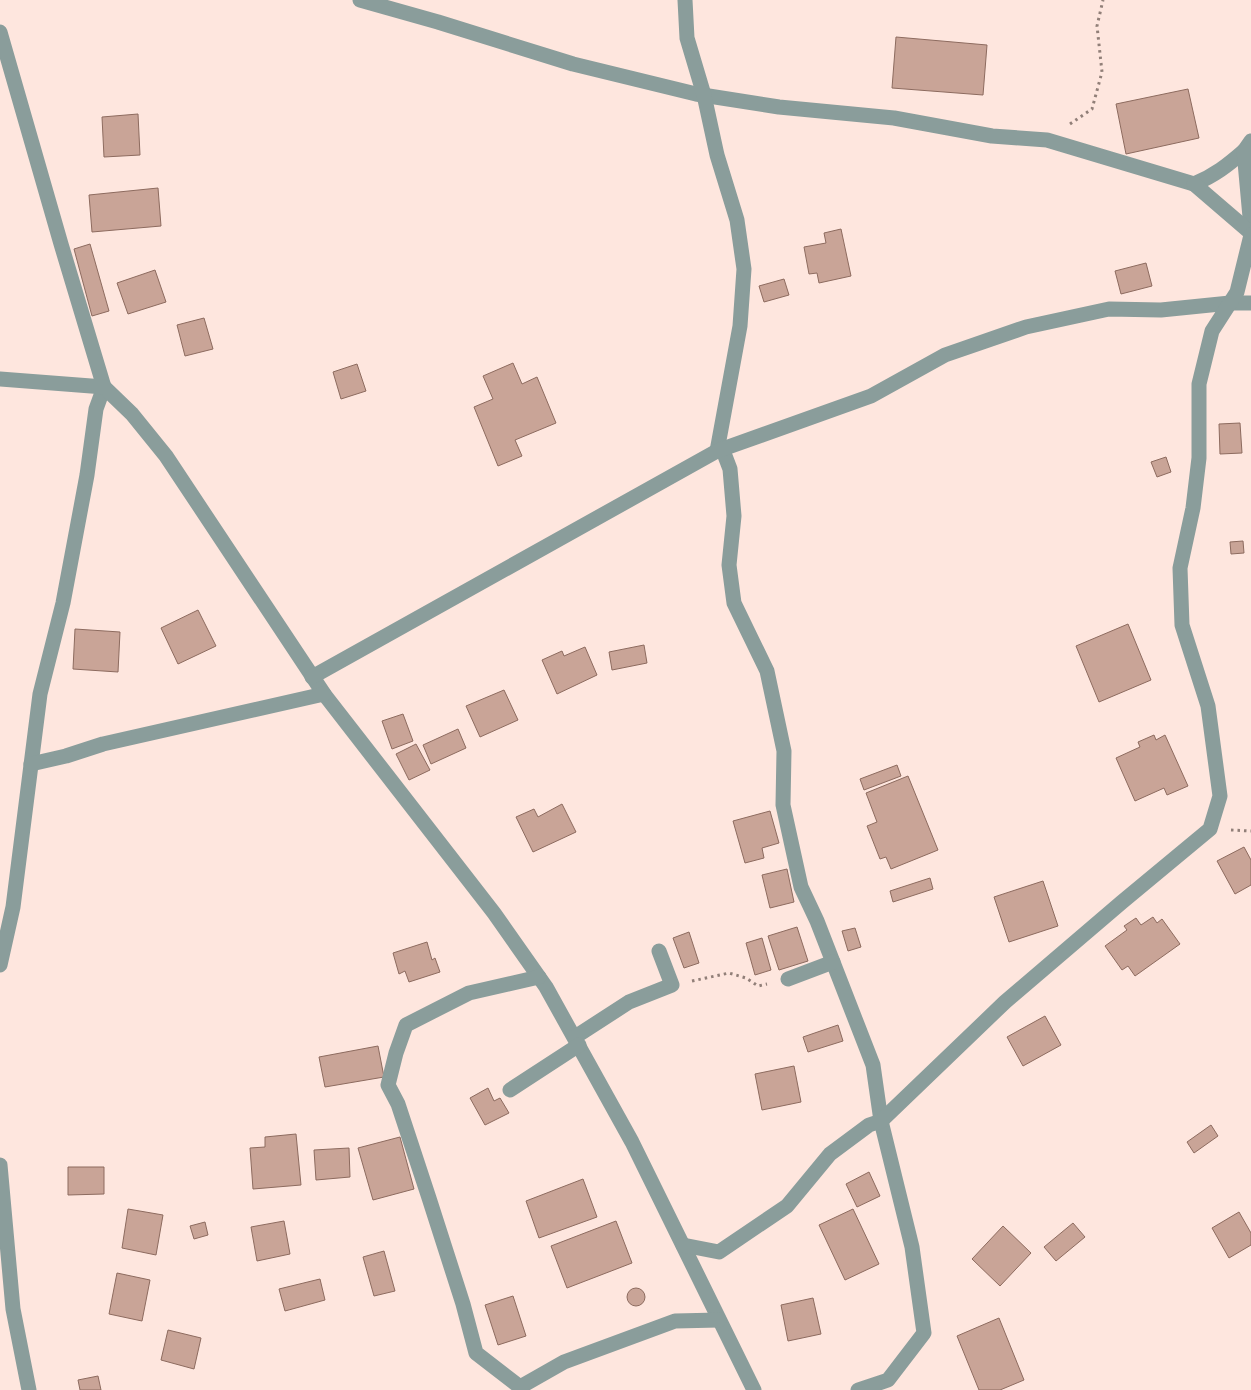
<svg xmlns="http://www.w3.org/2000/svg" width="1251" height="1390" font-family="'Asap Condensed',sans-serif">
	<rect width="100%" height="100%" fill="#fee6de"/>
	<!-- building -->
	<g fill="#c9a497" stroke="#8d6b5f">
		<path d="M 896,37 L 987,45 L 983,95 L 892,88 Z"/>
		<path d="M 1188,89 L 1199,138 L 1126,154 L 1116,104 Z"/>
		<path d="M 138,114 L 140,155 L 104,157 L 102,117 Z"/>
		<path d="M 158,188 L 161,226 L 92,232 L 89,195 Z"/>
		<path d="M 841,229 L 851,276 L 819,283 L 817,273 L 809,274 L 804,247 L 826,243 L 824,233 Z"/>
		<path d="M 90,244 L 109,311 L 92,316 L 74,249 Z"/>
		<path d="M 1146,263 L 1152,286 L 1121,294 L 1115,271 Z"/>
		<path d="M 155,270 L 166,302 L 128,314 L 117,283 Z"/>
		<path d="M 784,279 L 789,295 L 764,302 L 759,286 Z"/>
		<path d="M 204,318 L 213,349 L 185,356 L 177,325 Z"/>
		<path d="M 513,363 L 522,384 L 537,377 L 556,423 L 515,440 L 522,456 L 498,466 L 474,407 L 493,399 L 483,376 Z"/>
		<path d="M 357,364 L 366,391 L 341,399 L 333,372 Z"/>
		<path d="M 1240,423 L 1242,453 L 1220,454 L 1219,424 Z"/>
		<path d="M 1166,457 L 1171,472 L 1157,477 L 1151,462 Z"/>
		<path d="M 1243,541 L 1244,553 L 1231,554 L 1230,542 Z"/>
		<path d="M 198,610 L 216,646 L 178,664 L 161,628 Z"/>
		<path d="M 1128,624 L 1151,680 L 1099,702 L 1076,646 Z"/>
		<path d="M 75,629 L 120,632 L 118,672 L 73,669 Z"/>
		<path d="M 644,645 L 647,663 L 612,670 L 609,652 Z"/>
		<path d="M 585,647 L 597,675 L 557,694 L 542,660 L 562,651 L 564,656 Z"/>
		<path d="M 504,690 L 518,720 L 480,737 L 466,706 Z"/>
		<path d="M 403,714 L 413,741 L 392,749 L 382,721 Z"/>
		<path d="M 458,729 L 466,748 L 431,764 L 423,745 Z"/>
		<path d="M 1154,735 L 1156,740 L 1165,735 L 1188,786 L 1167,795 L 1164,788 L 1135,801 L 1116,758 L 1140,747 L 1138,742 Z"/>
		<path d="M 416,744 L 430,770 L 409,780 L 396,754 Z"/>
		<path d="M 897,765 L 901,776 L 864,790 L 860,779 Z"/>
		<path d="M 908,776 L 938,850 L 891,869 L 886,857 L 880,859 L 867,826 L 877,822 L 866,793 Z"/>
		<path d="M 562,804 L 576,832 L 533,852 L 516,817 L 534,809 L 538,817 Z"/>
		<path d="M 770,811 L 779,843 L 762,848 L 764,858 L 745,863 L 733,821 Z"/>
		<path d="M 1244,847 L 1251,860 L 1251,885 L 1235,894 L 1217,861 Z"/>
		<path d="M 787,869 L 794,902 L 770,908 L 762,875 Z"/>
		<path d="M 930,878 L 933,889 L 893,902 L 890,891 Z"/>
		<path d="M 1043,881 L 1058,926 L 1009,942 L 994,897 Z"/>
		<path d="M 1153,917 L 1157,923 L 1162,919 L 1180,944 L 1135,976 L 1128,966 L 1122,970 L 1105,946 L 1127,930 L 1124,926 L 1136,918 L 1141,925 Z"/>
		<path d="M 797,927 L 808,961 L 779,970 L 768,936 Z"/>
		<path d="M 855,928 L 861,947 L 848,951 L 842,931 Z"/>
		<path d="M 689,932 L 699,963 L 684,968 L 673,938 Z"/>
		<path d="M 762,938 L 771,970 L 755,975 L 746,943 Z"/>
		<path d="M 427,942 L 432,960 L 435,958 L 440,972 L 409,982 L 405,971 L 399,974 L 393,953 Z"/>
		<path d="M 1045,1016 L 1061,1045 L 1023,1066 L 1007,1037 Z"/>
		<path d="M 838,1025 L 843,1041 L 808,1052 L 803,1037 Z"/>
		<path d="M 378,1046 L 384,1077 L 325,1087 L 319,1057 Z"/>
		<path d="M 794,1066 L 801,1102 L 762,1110 L 755,1074 Z"/>
		<path d="M 488,1088 L 494,1101 L 500,1098 L 509,1113 L 485,1125 L 470,1098 Z"/>
		<path d="M 1211,1125 L 1218,1136 L 1194,1153 L 1187,1142 Z"/>
		<path d="M 296,1134 L 301,1185 L 253,1189 L 250,1148 L 265,1147 L 265,1137 Z"/>
		<path d="M 400,1137 L 414,1189 L 373,1200 L 358,1148 Z"/>
		<path d="M 349,1148 L 350,1177 L 316,1180 L 314,1150 Z"/>
		<path d="M 68,1167 L 104,1167 L 104,1194 L 68,1195 Z"/>
		<path d="M 869,1172 L 880,1196 L 857,1207 L 846,1184 Z"/>
		<path d="M 583,1179 L 597,1217 L 539,1238 L 526,1201 Z"/>
		<path d="M 128,1209 L 163,1215 L 156,1255 L 122,1248 Z"/>
		<path d="M 853,1209 L 879,1264 L 845,1280 L 819,1225 Z"/>
		<path d="M 1239,1212 L 1251,1233 L 1251,1245 L 1229,1258 L 1212,1228 Z"/>
		<path d="M 284,1221 L 290,1254 L 257,1261 L 251,1227 Z"/>
		<path d="M 616,1221 L 632,1263 L 567,1288 L 551,1246 Z"/>
		<path d="M 205,1222 L 208,1235 L 194,1239 L 190,1226 Z"/>
		<path d="M 1073,1223 L 1085,1237 L 1056,1261 L 1044,1247 Z"/>
		<path d="M 1003,1226 L 1031,1253 L 1000,1286 L 972,1259 Z"/>
		<path d="M 384,1251 L 395,1291 L 374,1296 L 363,1257 Z"/>
		<path d="M 117,1273 L 150,1280 L 142,1321 L 109,1314 Z"/>
		<path d="M 320,1279 L 325,1300 L 285,1311 L 279,1289 Z"/>
		<circle cx="636" cy="1297" r="9"/>
		<path d="M 513,1296 L 526,1336 L 498,1345 L 485,1305 Z"/>
		<path d="M 813,1298 L 821,1334 L 788,1341 L 781,1305 Z"/>
		<path d="M 999,1318 L 1024,1380 L 1000,1390 L 979,1390 L 957,1336 Z"/>
		<path d="M 168,1330 L 201,1338 L 194,1369 L 161,1360 Z"/>
		<path d="M 98,1376 L 101,1390 L 80,1390 L 78,1380 Z"/>
	</g>
	<g fill="none" stroke-linecap="round" stroke-linejoin="round">
		<!-- path -->
		<g stroke="#917f78" stroke-width="3" stroke-dasharray="2.5 4" stroke-linecap="butt">
			<path d="M 1070,124 L 1092,109 L 1102,72 L 1097,26 L 1103,0"/>
			<path d="M 1231,830 L 1251,831"/>
			<path d="M 692,981 L 729,973 L 746,978 L 758,986 L 767,984"/>
		</g>
		<!-- street -->
		<g stroke="#8a9d9b" stroke-width="15">
			<path d="M 360,0 L 438,22 L 573,64 L 696,94 L 779,107 L 894,118 L 992,136 L 1047,140 L 1194,184 C 1214,176 1228,165 1244,151"/>
			<path d="M 685,0 L 687,38 L 704,95 L 717,155 L 737,220 L 744,269 L 740,326 L 717,451"/>
			<path d="M 0,32 L 61,244 L 104,387 L 96,409 L 87,475 L 63,603 L 40,694 L 13,907 L 0,965"/>
			<path d="M 1251,141 L 1244,151 L 1251,228"/>
			<path d="M 1194,184 L 1251,233"/>
			<path d="M 0,379 L 104,387 L 132,414 L 166,456 L 324,694 L 494,913 L 546,987 L 632,1142 L 754,1390"/>
			<path d="M 722,448 L 730,469 L 734,516 L 729,565 L 734,603 L 767,671 L 784,751 L 783,805 L 801,887 L 817,921 L 873,1065 L 881,1121 L 912,1247 L 924,1333 L 888,1380 L 858,1390"/>
			<path d="M 312,677 L 717,451 L 871,396 L 945,355 L 1026,327 L 1109,309 L 1161,310 L 1230,303 L 1251,303"/>
			<path d="M 31,764 L 66,756 L 103,744 L 324,694"/>
			<path d="M 539,977 L 469,993 L 406,1025 L 396,1053 L 388,1085 L 398,1104 L 429,1198 L 463,1304 L 476,1353 L 520,1387 L 564,1362 L 675,1321 L 719,1320"/>
			<path d="M 788,979 L 833,962"/>
			<path d="M 575,1037 L 629,1002 L 672,985 L 659,951"/>
			<path d="M 510,1090 L 579,1045"/>
			<path d="M 0,1165 L 13,1309 L 29,1390"/>
			<path d="M 683,1245 L 719,1252 L 787,1206 L 830,1154 L 869,1125 L 881,1121 L 1005,1002 L 1122,902 L 1210,829 L 1220,796 L 1208,706 L 1182,625 L 1180,568 L 1193,508 L 1199,458 L 1199,384 L 1212,331 L 1237,292 L 1251,235"/>
		</g>
	</g>
</svg>
